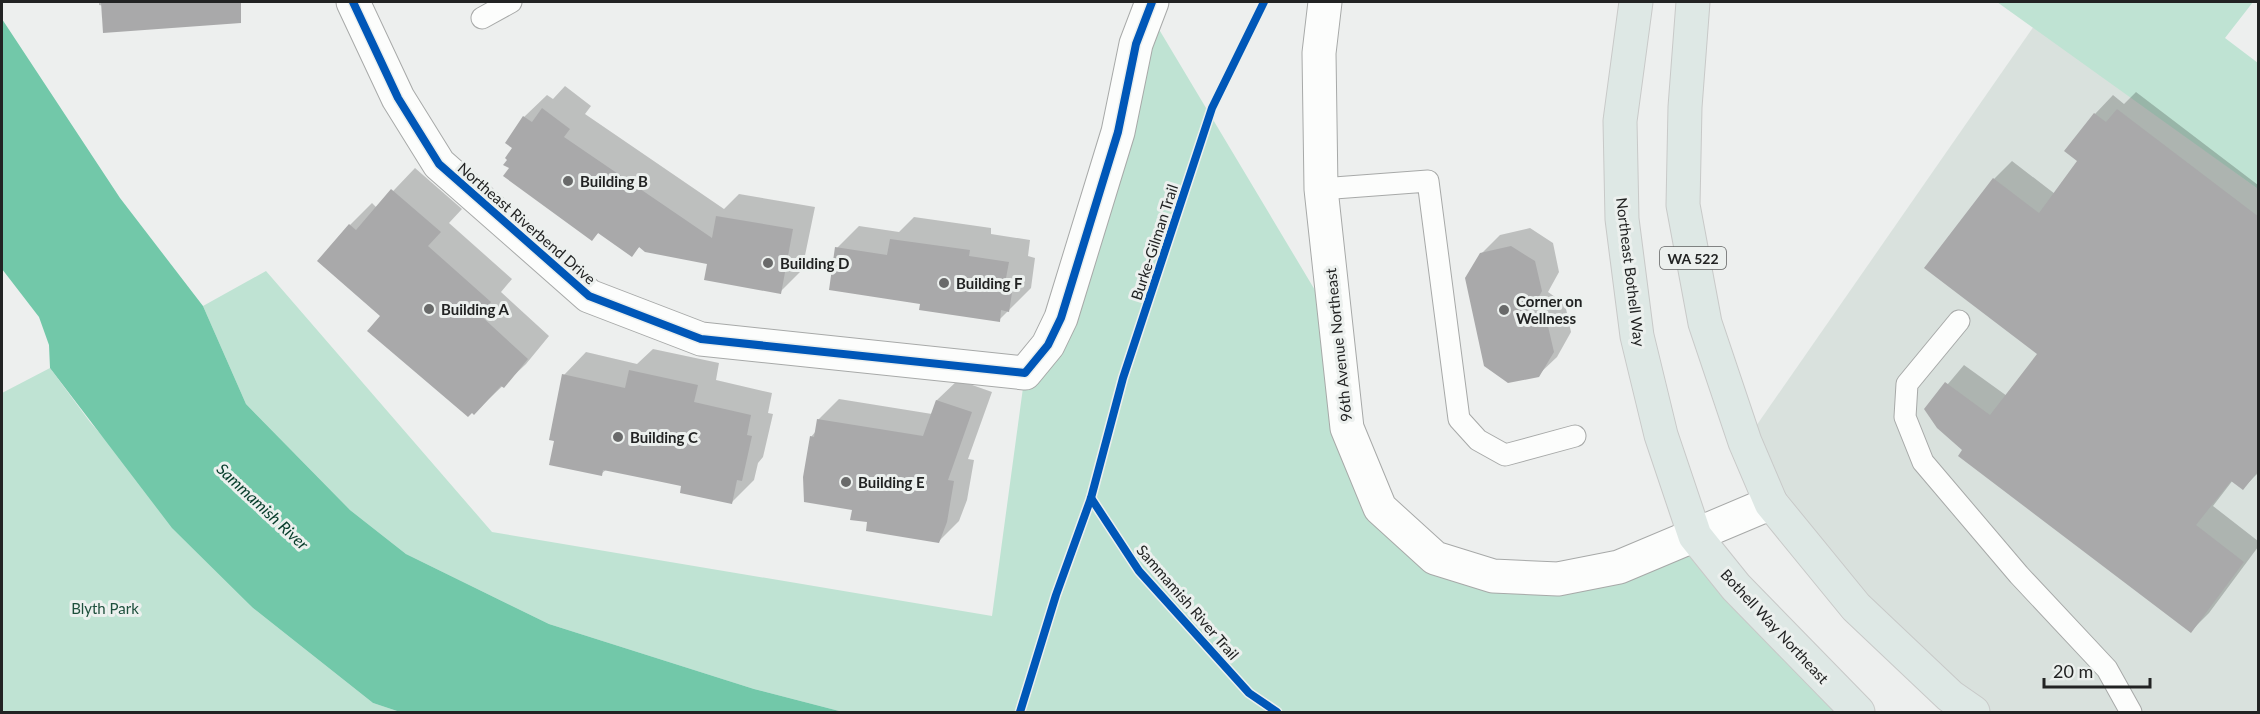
<svg xmlns="http://www.w3.org/2000/svg" width="2260" height="714" font-family="Lato,sans-serif">
	<rect width="100%" height="100%" fill="#edefee"/>
	<!-- built -->
	<path fill="#d9e1dd" d="M 2034,26 L 2258,189 L 2258,712 L 1973,712 L 1856,607 L 1745,442 Z"/>
	<!-- green -->
	<g fill="#bfe3d3">
		<path d="M 1997,2 L 2253,2 L 2225,38 L 2258,63 L 2258,189 Z"/>
		<path d="M 1154,21 L 1337,327 L 1380,508 L 1493,576 L 1695,536 L 1858,712 L 843,712 L 754,689 L 549,624 L 406,554 L 350,510 L 246,404 L 203,306 L 266,271 L 492,532 L 992,616 L 1025,373 Z"/>
		<path d="M 50,368 L 90,422 L 253,608 L 373,703 L 400,712 L 2,712 L 2,393 Z"/>
	</g>
	<!-- water -->
	<path fill="#72c8a9" d="M 2,19 L 120,198 L 203,306 L 246,404 L 350,510 L 406,554 L 549,624 L 754,689 L 843,712 L 400,712 L 373,703 L 253,608 L 172,528 L 50,368 L 49,345 L 39,317 L 2,269 Z"/>
	<!-- shadow -->
	<g fill="#0003">
		<path d="M 99,2 L 230,2 L 208,24 L 99,5 Z"/>
		<path d="M 565,86 L 591,106 L 585,114 L 724,209 L 739,194 L 815,207 L 802,270 L 780,292 L 708,263 L 640,246 L 632,255 L 599,232 L 592,239 L 511,168 L 514,148 L 524,117 L 547,95 L 553,99 Z"/>
		<path d="M 2136,92 L 2258,185 L 2258,473 L 2243,488 L 2233,480 L 2213,506 L 2258,541 L 2258,547 L 2209,613 L 2191,631 L 1964,450 L 1926,410 L 1964,365 L 2007,396 L 2039,354 L 1994,179 L 2012,161 L 2055,194 L 2079,161 L 2066,151 L 2095,114 L 2113,95 L 2124,104 Z"/>
		<path d="M 415,168 L 462,209 L 449,223 L 512,279 L 501,292 L 549,336 L 526,364 L 474,413 L 382,316 L 350,225 L 372,203 L 377,208 Z"/>
		<path d="M 914,217 L 991,228 L 991,234 L 1030,240 L 1028,256 L 1035,258 L 1031,288 L 999,320 L 922,303 L 837,248 L 859,226 L 899,232 Z"/>
		<path d="M 1530,228 L 1553,243 L 1559,272 L 1548,292 L 1565,304 L 1571,332 L 1557,357 L 1538,375 L 1481,254 L 1500,235 Z"/>
		<path d="M 653,349 L 719,363 L 716,380 L 772,393 L 768,413 L 773,414 L 763,457 L 758,463 L 754,480 L 732,502 L 683,485 L 607,469 L 601,474 L 564,375 L 586,352 L 637,364 Z"/>
		<path d="M 958,380 L 992,392 L 968,459 L 974,460 L 967,500 L 959,521 L 938,542 L 869,521 L 854,508 L 811,437 L 816,431 L 818,420 L 839,399 L 932,414 L 937,400 Z"/>
	</g>
	<!-- building -->
	<g fill="#a9a9aa">
		<path d="M 101,2 L 241,2 L 241,23 L 103,33 Z"/>
		<path d="M 542,108 L 570,129 L 564,137 L 712,238 L 716,216 L 793,229 L 781,294 L 704,280 L 707,264 L 645,252 L 639,247 L 632,257 L 598,233 L 592,241 L 503,176 L 509,168 L 503,165 L 507,160 L 505,158 L 512,148 L 505,143 L 523,116 L 532,122 Z"/>
		<path d="M 2117,109 L 2259,217 L 2259,470 L 2243,490 L 2231,481 L 2196,525 L 2244,562 L 2191,633 L 1958,456 L 1962,450 L 1937,428 L 1924,409 L 1945,382 L 1990,415 L 2037,354 L 1924,268 L 1993,178 L 2039,213 L 2077,161 L 2064,151 L 2094,113 L 2106,122 Z"/>
		<path d="M 391,189 L 441,232 L 428,246 L 491,302 L 480,315 L 528,359 L 504,388 L 501,386 L 474,415 L 472,413 L 468,417 L 367,331 L 380,316 L 317,261 L 349,224 L 356,230 Z"/>
		<path d="M 890,239 L 970,250 L 969,256 L 1009,262 L 1006,278 L 1014,280 L 1009,312 L 1001,310 L 1000,322 L 919,310 L 920,304 L 829,290 L 835,247 L 887,255 Z"/>
		<path d="M 1511,246 L 1535,261 L 1542,291 L 1531,311 L 1547,322 L 1554,352 L 1539,377 L 1508,383 L 1484,366 L 1465,278 L 1480,253 Z"/>
		<path d="M 629,370 L 698,385 L 694,402 L 751,415 L 747,435 L 752,436 L 742,481 L 737,480 L 732,504 L 680,493 L 681,486 L 657,481 L 603,470 L 602,476 L 549,465 L 554,441 L 549,440 L 562,374 L 625,388 Z"/>
		<path d="M 936,400 L 972,412 L 948,480 L 954,481 L 947,522 L 939,543 L 866,531 L 867,522 L 850,520 L 852,510 L 804,502 L 803,477 L 810,436 L 814,437 L 817,419 L 923,436 Z"/>
	</g>
	<g fill="none" stroke-linecap="round" stroke-linejoin="round">
		<defs>
			<g id="service">
				<path d="M 482,18 L 511,2"/>
				<path d="M 1321,189 L 1428,181 L 1459,419 L 1478,440 L 1505,455 L 1575,436"/>
				<path d="M 1959,321 L 1907,384 L 1905,417 L 1923,462 L 2019,575 L 2107,669 L 2131,712"/>
			</g>
			<path id="minor" d="M 353,2 L 398,98 L 439,164 L 589,296 L 701,339 L 1025,373 L 1048,345 L 1061,318 L 1118,132 L 1136,44 L 1152,2"/>
			<path id="secondary" d="M 1325,2 L 1319,53 L 1321,189 L 1347,428 L 1380,508 L 1435,558 L 1493,576 L 1558,579 L 1619,567 L 1771,503"/>
			<g id="primary">
				<path d="M 1636,2 L 1620,121 L 1622,219 L 1637,336 L 1661,435 L 1695,536 L 1736,587 L 1858,712"/>
				<path d="M 1693,2 L 1685,107 L 1683,205 L 1705,323 L 1745,442 L 1771,503 L 1856,607 L 1950,696 L 1973,712"/>
			</g>
		</defs>
		<!-- service casing -->
		<use href="#service" stroke="#a7a9a8" stroke-width="23"/>
		<!-- minor casing -->
		<use href="#minor" stroke="#a7a9a8" stroke-width="35"/>
		<!-- secondary casing -->
		<use href="#secondary" stroke="#a7a9a8" stroke-width="35"/>
		<!-- primary casing -->
		<use href="#primary" stroke="#c8c9c8" stroke-width="35"/>
		<!-- service -->
		<use href="#service" stroke="#fcfdfc" stroke-width="21"/>
		<!-- minor -->
		<use href="#minor" stroke="#fcfdfc" stroke-width="33"/>
		<!-- secondary -->
		<use href="#secondary" stroke="#fcfdfc" stroke-width="33"/>
		<!-- primary -->
		<use href="#primary" stroke="#dee8e5" stroke-width="33"/>
		<defs>
			<g id="cycleway">
				<path d="M 353,2 L 398,98 L 439,164 L 589,296 L 701,339 L 1025,373 L 1048,345 L 1061,318 L 1118,132 L 1136,44 L 1152,2"/>
				<path d="M 1091,498 L 1139,571 L 1249,693 L 1277,712"/>
				<path d="M 1020,712 L 1056,595 L 1091,498 L 1123,378 L 1212,108 L 1264,2"/>
			</g>
		</defs>
		<!-- cycleway casing -->
		<use href="#cycleway" stroke="#ecf0ee" stroke-width="11"/>
		<!-- cycleway -->
		<use href="#cycleway" stroke="#0057b8" stroke-width="8"/>
	</g>
	<!-- markers -->
	<g fill="#696a6a" stroke="#ecf0ee" stroke-width="2">
		<circle cx="568" cy="181" r="6"/>
		<circle cx="768" cy="263" r="6"/>
		<circle cx="944" cy="283" r="6"/>
		<circle cx="429" cy="309" r="6"/>
		<circle cx="1504" cy="310" r="6"/>
		<circle cx="618" cy="437" r="6"/>
		<circle cx="846" cy="482" r="6"/>
	</g>
	<g text-anchor="middle" dominant-baseline="central" stroke-width="6" stroke-linejoin="round" paint-order="stroke">
		<!-- shield labels -->
		<rect fill="#ecf0ee" stroke="#5f6060" stroke-width="1.5" x="1660" y="247" width="66" height="22" rx="4.5"/>
		<g font-size="14" font-weight="bold" fill="#222323">
			<text x="1693" y="258">WA 522</text>
		</g>
		<!-- poi labels -->
		<g font-size="15" font-weight="bold" fill="#222323" stroke="#ecf0ee" text-anchor="start">
			<text x="580" y="181">Building B</text>
			<text x="780" y="263">Building D</text>
			<text x="956" y="283">Building F</text>
			<text x="1516" y="301">Corner on<tspan x="1516" dy="17">Wellness</tspan></text>
			<text x="441" y="309">Building A</text>
			<text x="630" y="437">Building C</text>
			<text x="858" y="482">Building E</text>
		</g>
		<!-- street labels -->
		<g font-size="15" fill="#222323" stroke="#ecf0ee">
			<text transform="translate(527 223) rotate(41)">Northeast Riverbend Drive</text>
			<text transform="translate(1154 242) rotate(-72)">Burke-Gilman Trail</text>
			<text transform="translate(1631 272) rotate(83)">Northeast Bothell Way</text>
			<text transform="translate(1338 345) rotate(-96)">96th Avenue Northeast</text>
			<text transform="translate(1188 602) rotate(49)">Sammamish River Trail</text>
			<text transform="translate(1775 626) rotate(47)">Bothell Way Northeast</text>
		</g>
		<!-- park labels -->
		<g font-size="15" fill="#1e4f3c" stroke="#ecf0ee">
			<text x="105" y="608">Blyth Park</text>
		</g>
		<!-- water labels -->
		<g font-size="16" font-style="italic" fill="#063c2a" stroke="#ecf0ee">
			<text transform="translate(263 506) rotate(43)">Sammamish River</text>
		</g>
	</g>
	<!-- border -->
	<rect width="2260" height="714" fill="none" stroke="#222323" stroke-width="6"/>
	<!-- scale -->
	<path d="M2044 678v9h106v-9" fill="none" stroke="#222323" stroke-width="3"/>
	<text x="2053" y="678" font-size="18" fill="#222323" stroke="#ecf0ee" stroke-width="4.5" paint-order="stroke">20 m</text>
</svg>
